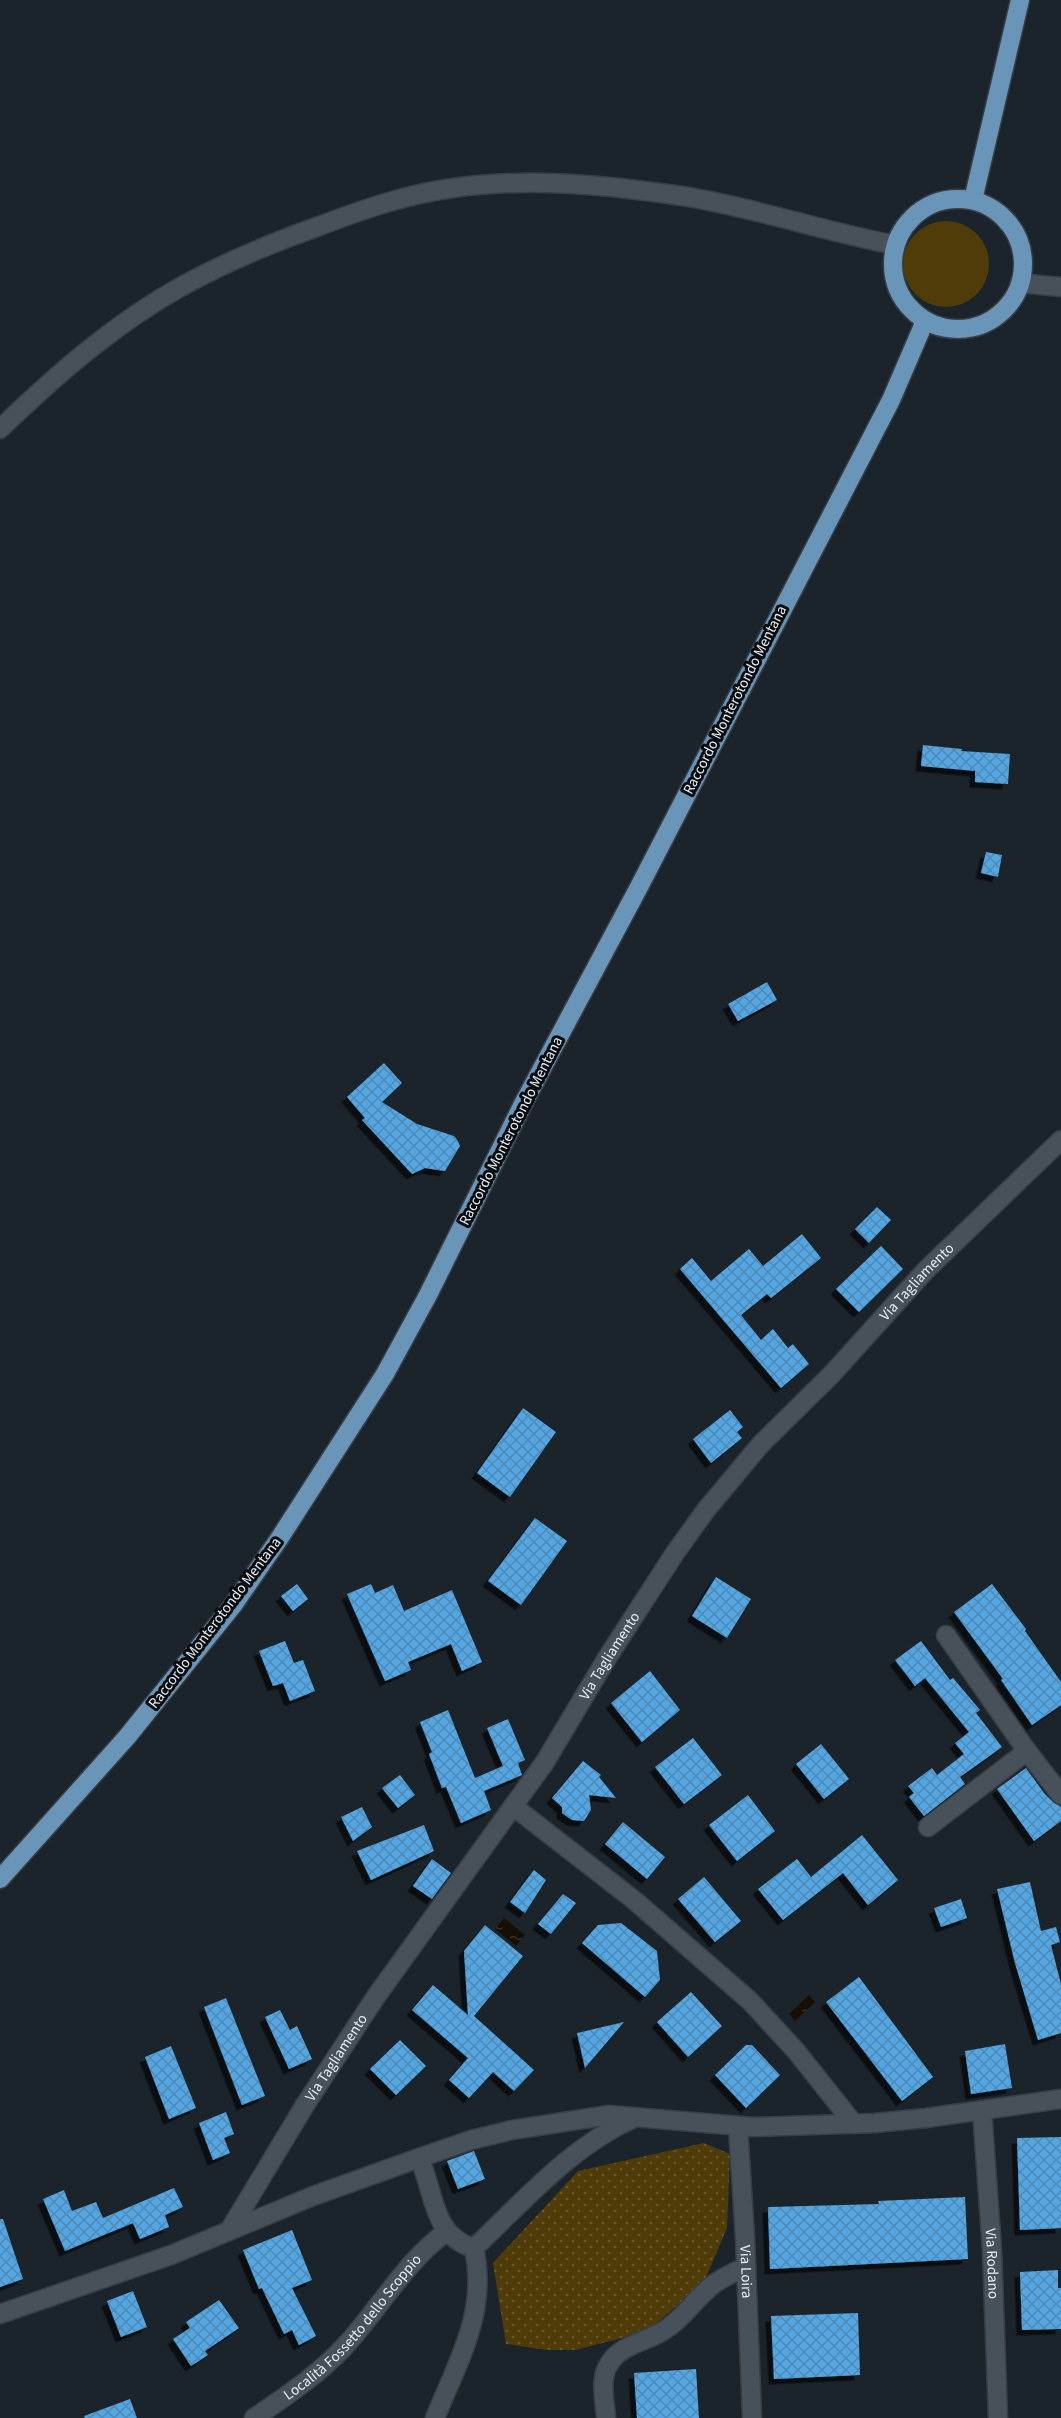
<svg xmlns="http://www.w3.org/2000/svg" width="1061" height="2418" font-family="'Source Sans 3',sans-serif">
	<defs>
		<pattern id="park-dots" width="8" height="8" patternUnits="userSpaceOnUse" patternTransform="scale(1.5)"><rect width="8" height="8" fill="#4f3c09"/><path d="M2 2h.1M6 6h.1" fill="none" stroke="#68582d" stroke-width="1.8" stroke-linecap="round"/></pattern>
		<pattern id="water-ripples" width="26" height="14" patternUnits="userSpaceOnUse" patternTransform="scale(1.5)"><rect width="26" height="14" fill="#150f04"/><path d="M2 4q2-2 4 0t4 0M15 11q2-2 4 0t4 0" fill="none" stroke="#373229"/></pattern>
		<pattern id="building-cross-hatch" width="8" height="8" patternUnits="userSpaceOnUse" patternTransform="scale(1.5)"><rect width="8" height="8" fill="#53a6e2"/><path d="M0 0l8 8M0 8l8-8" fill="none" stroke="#4f8ab4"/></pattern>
		<filter id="shadow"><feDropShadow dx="-5.5" dy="5.5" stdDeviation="0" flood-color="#0009"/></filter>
	</defs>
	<rect width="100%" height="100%" fill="#1b242b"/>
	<!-- green -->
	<circle fill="#4f3c09" cx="946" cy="264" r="43"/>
	<!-- park -->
	<path fill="url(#park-dots)" d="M 704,2143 L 730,2154 L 727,2228 L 704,2282 L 646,2332 L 575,2350 L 547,2350 L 506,2344 L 493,2263 L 578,2171 Z"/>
	<!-- water -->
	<g fill="url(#water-ripples)">
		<path d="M 504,1918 L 525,1935 L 516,1946 L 495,1929 Z"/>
		<path d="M 809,1995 L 815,2002 L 795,2021 L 789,2014 Z"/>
	</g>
	<!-- building -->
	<g fill="url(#building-cross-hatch)" filter="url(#shadow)">
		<path d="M 923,745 L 962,749 L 961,751 L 1010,754 L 1008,784 L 975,782 L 975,771 L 921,766 Z"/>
		<path d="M 986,852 L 1002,855 L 998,877 L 981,873 Z"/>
		<path d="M 767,982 L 777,1000 L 738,1021 L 728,1004 Z"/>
		<path d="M 384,1063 L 402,1083 L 382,1102 L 417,1124 L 454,1136 L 458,1141 L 460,1146 L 445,1171 L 425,1168 L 412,1174 L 362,1120 L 365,1118 L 347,1097 Z"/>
		<path d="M 877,1207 L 891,1220 L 869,1243 L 855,1229 Z"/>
		<path d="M 802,1234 L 821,1258 L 771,1298 L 767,1294 L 741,1315 L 761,1340 L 773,1329 L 788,1348 L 793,1344 L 809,1364 L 781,1388 L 680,1269 L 692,1258 L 711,1281 L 749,1249 L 763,1266 Z"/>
		<path d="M 881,1246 L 903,1269 L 859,1312 L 836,1289 Z"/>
		<path d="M 523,1408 L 556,1432 L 510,1497 L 477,1473 Z"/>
		<path d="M 730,1410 L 743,1427 L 737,1432 L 742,1438 L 711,1463 L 693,1439 Z"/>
		<path d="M 535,1518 L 567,1541 L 521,1605 L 488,1581 Z"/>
		<path d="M 716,1577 L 751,1599 L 727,1638 L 692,1616 Z"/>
		<path d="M 297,1584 L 308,1599 L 293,1611 L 281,1596 Z"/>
		<path d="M 371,1584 L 375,1593 L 393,1585 L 404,1611 L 452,1590 L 482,1662 L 462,1671 L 451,1644 L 408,1662 L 411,1670 L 385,1681 L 347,1594 Z"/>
		<path d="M 992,1584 L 1026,1629 L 1025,1631 L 1061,1682 L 1061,1705 L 1032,1725 L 1001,1680 L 1003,1679 L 954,1612 Z"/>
		<path d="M 285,1641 L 294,1663 L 303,1660 L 315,1691 L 290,1701 L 283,1683 L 273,1686 L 259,1651 Z"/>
		<path d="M 921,1641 L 950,1680 L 953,1678 L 980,1710 L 976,1713 L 1002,1747 L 960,1777 L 965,1784 L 924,1816 L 909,1797 L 914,1793 L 908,1786 L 932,1768 L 937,1775 L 964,1754 L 955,1743 L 969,1732 L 925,1678 L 915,1686 L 895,1660 Z"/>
		<path d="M 650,1671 L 680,1710 L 642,1742 L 611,1703 Z"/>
		<path d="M 448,1710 L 475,1778 L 503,1766 L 487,1728 L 508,1719 L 525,1760 L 518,1763 L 522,1775 L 484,1791 L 491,1810 L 461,1823 L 446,1787 L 442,1788 L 429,1754 L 432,1752 L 420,1722 Z"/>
		<path d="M 693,1738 L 722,1775 L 684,1804 L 655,1767 Z"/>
		<path d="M 821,1744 L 849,1779 L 824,1799 L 796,1764 Z"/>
		<path d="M 583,1761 L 601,1775 L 599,1777 L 616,1798 L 589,1795 L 591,1810 L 584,1821 L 572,1820 L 562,1813 L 562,1807 L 552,1798 Z"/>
		<path d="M 1026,1768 L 1044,1793 L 1053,1802 L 1061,1807 L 1061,1821 L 1034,1841 L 997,1789 Z"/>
		<path d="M 400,1775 L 415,1795 L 398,1808 L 382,1788 Z"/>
		<path d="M 748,1795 L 775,1831 L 737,1861 L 709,1825 Z"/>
		<path d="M 362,1807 L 372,1827 L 353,1841 L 341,1817 Z"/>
		<path d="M 623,1822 L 665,1857 L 647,1879 L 605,1844 Z"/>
		<path d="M 424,1825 L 434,1851 L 371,1880 L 357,1851 Z"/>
		<path d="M 862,1835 L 898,1880 L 868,1905 L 843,1873 L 783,1920 L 758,1889 L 797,1859 L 811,1877 Z"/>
		<path d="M 432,1859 L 451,1873 L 432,1899 L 413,1886 Z"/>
		<path d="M 534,1870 L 546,1880 L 525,1913 L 510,1902 Z"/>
		<path d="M 704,1877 L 741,1921 L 715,1942 L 678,1899 Z"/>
		<path d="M 1030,1882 L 1041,1931 L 1056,1927 L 1060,1942 L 1051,1945 L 1061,1984 L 1061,2033 L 1038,2040 L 1015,1963 L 997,1889 Z"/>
		<path d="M 563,1894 L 576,1903 L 551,1934 L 538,1924 Z"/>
		<path d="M 961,1899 L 967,1918 L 941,1927 L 934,1908 Z"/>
		<path d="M 621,1923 L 657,1951 L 660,1980 L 645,1997 L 582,1943 L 598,1925 Z"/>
		<path d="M 485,1925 L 523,1956 L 474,2016 L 534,2070 L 514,2091 L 493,2072 L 469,2098 L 449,2080 L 468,2058 L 412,2010 L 433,1985 L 468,2015 L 464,1951 Z"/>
		<path d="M 859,1977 L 933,2077 L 902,2101 L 826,2002 Z"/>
		<path d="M 691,1992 L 722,2026 L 688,2057 L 657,2022 Z"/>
		<path d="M 226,1998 L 265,2096 L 242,2105 L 204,2007 Z"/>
		<path d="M 280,2010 L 290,2030 L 297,2026 L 312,2059 L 289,2069 L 265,2017 Z"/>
		<path d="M 624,2022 L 585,2068 L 577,2033 Z"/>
		<path d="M 400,2040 L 426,2066 L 396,2095 L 370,2069 Z"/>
		<path d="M 1005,2044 L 1012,2088 L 971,2094 L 965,2051 Z"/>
		<path d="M 746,2045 L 752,2045 L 780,2075 L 746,2108 L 715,2075 Z"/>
		<path d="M 171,2046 L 196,2108 L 169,2119 L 145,2057 Z"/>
		<path d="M 226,2112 L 234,2134 L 224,2138 L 230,2153 L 213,2160 L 199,2123 Z"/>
		<path d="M 1061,2137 L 1061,2228 L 1020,2230 L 1017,2138 Z"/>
		<path d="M 474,2151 L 485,2179 L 458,2189 L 447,2161 Z"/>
		<path d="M 174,2188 L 183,2207 L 165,2215 L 169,2227 L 140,2239 L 133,2223 L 65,2251 L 43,2199 L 64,2190 L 72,2211 L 96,2202 L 103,2218 Z"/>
		<path d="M 965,2197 L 968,2259 L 770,2269 L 768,2207 L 879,2204 L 878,2201 Z"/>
		<path d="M 0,2219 L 3,2219 L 23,2279 L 0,2287 Z"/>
		<path d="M 292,2230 L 312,2280 L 292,2288 L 316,2336 L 299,2345 L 292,2330 L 284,2334 L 262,2288 L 259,2289 L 243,2250 Z"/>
		<path d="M 1058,2270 L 1058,2288 L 1061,2288 L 1061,2329 L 1022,2330 L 1020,2272 Z"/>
		<path d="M 133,2291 L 147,2327 L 121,2337 L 107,2301 Z"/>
		<path d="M 219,2300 L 239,2328 L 205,2351 L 208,2355 L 191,2366 L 173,2339 L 190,2328 L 186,2322 Z"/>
		<path d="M 858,2313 L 860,2375 L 774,2379 L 771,2316 Z"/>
		<path d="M 696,2369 L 699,2418 L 637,2418 L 634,2373 Z"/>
		<path d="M 130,2399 L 137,2418 L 85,2418 L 84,2416 Z"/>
	</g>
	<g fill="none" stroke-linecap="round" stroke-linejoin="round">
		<defs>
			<g id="minor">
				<path d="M 1020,283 L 1061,287"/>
				<path d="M 0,429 C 56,375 115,323 184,285 C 228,261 274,242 322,225 C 364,209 408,194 453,188 C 528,177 607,185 682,196 C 754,207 824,232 896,245"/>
				<path d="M 946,1635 L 1027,1751"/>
				<path d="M 513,1806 L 634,1900 L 750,2001 L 796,2051 L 854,2124"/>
				<path d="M 928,1827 L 1027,1751 L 1061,1795"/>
				<path id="s1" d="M 982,2110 L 992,2250 L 998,2418"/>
				<path id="s2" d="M 738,2126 L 745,2238 L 752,2418"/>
				<path d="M 419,2158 C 435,2191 431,2236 474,2248"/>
				<path id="s3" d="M 229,2231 L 305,2105 L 375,1998 L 545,1762 L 607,1658 L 675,1553 L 706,1510 L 761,1444 L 832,1374 L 925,1271 L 1061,1140"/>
				<path d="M 474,2248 C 524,2201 571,2146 634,2118"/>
				<path d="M 0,2314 L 171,2255 L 313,2196 L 419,2158 L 471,2140 L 512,2130 L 609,2115 L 753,2127 L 875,2123 L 926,2118 L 1061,2099"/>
				<path id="s4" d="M 254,2418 C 286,2396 318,2375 345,2346 C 379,2309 405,2262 446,2232"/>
				<path d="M 435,2418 C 458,2361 488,2312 474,2248"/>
				<path d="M 606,2418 C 605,2401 599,2379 609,2364 C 620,2345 645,2342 663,2331 C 682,2320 694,2300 710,2287 C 721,2278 734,2272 746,2267"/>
			</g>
			<g id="major">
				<circle cx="958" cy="264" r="65"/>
				<path d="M 973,200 L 1020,0"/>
				<path d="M 0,1879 L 127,1737 L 234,1604 L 279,1539 L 385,1374 L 428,1295 L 523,1104 L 639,887 L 891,400 L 925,321"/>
			</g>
		</defs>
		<!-- minor casing -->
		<use href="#minor" stroke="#383e45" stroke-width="21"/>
		<!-- major casing -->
		<use href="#major" stroke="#383e45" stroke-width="21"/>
		<!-- minor -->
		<use href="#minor" stroke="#475159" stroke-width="18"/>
		<!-- major -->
		<use href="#major" stroke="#6895b8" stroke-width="18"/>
	</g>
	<g text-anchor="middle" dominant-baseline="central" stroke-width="6" stroke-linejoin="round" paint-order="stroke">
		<!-- street labels -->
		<g font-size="15" fill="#e7edf2" stroke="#090d10">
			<text transform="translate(735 700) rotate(-63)">Raccordo Monterotondo Mentana</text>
			<text transform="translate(511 1131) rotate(-63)">Raccordo Monterotondo Mentana</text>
			<text stroke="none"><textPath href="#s3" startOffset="1176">Via Tagliamento</textPath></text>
			<text transform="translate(215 1623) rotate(-53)">Raccordo Monterotondo Mentana</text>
			<text stroke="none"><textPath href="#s3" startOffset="690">Via Tagliamento</textPath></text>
			<text stroke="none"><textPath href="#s3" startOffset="204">Via Tagliamento</textPath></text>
			<text stroke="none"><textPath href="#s1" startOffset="154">Via Rodano</textPath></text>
			<text stroke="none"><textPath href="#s2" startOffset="146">Via Loira</textPath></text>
			<text stroke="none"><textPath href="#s4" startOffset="135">Località Fossetto dello Scoppio</textPath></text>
		</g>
	</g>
</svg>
